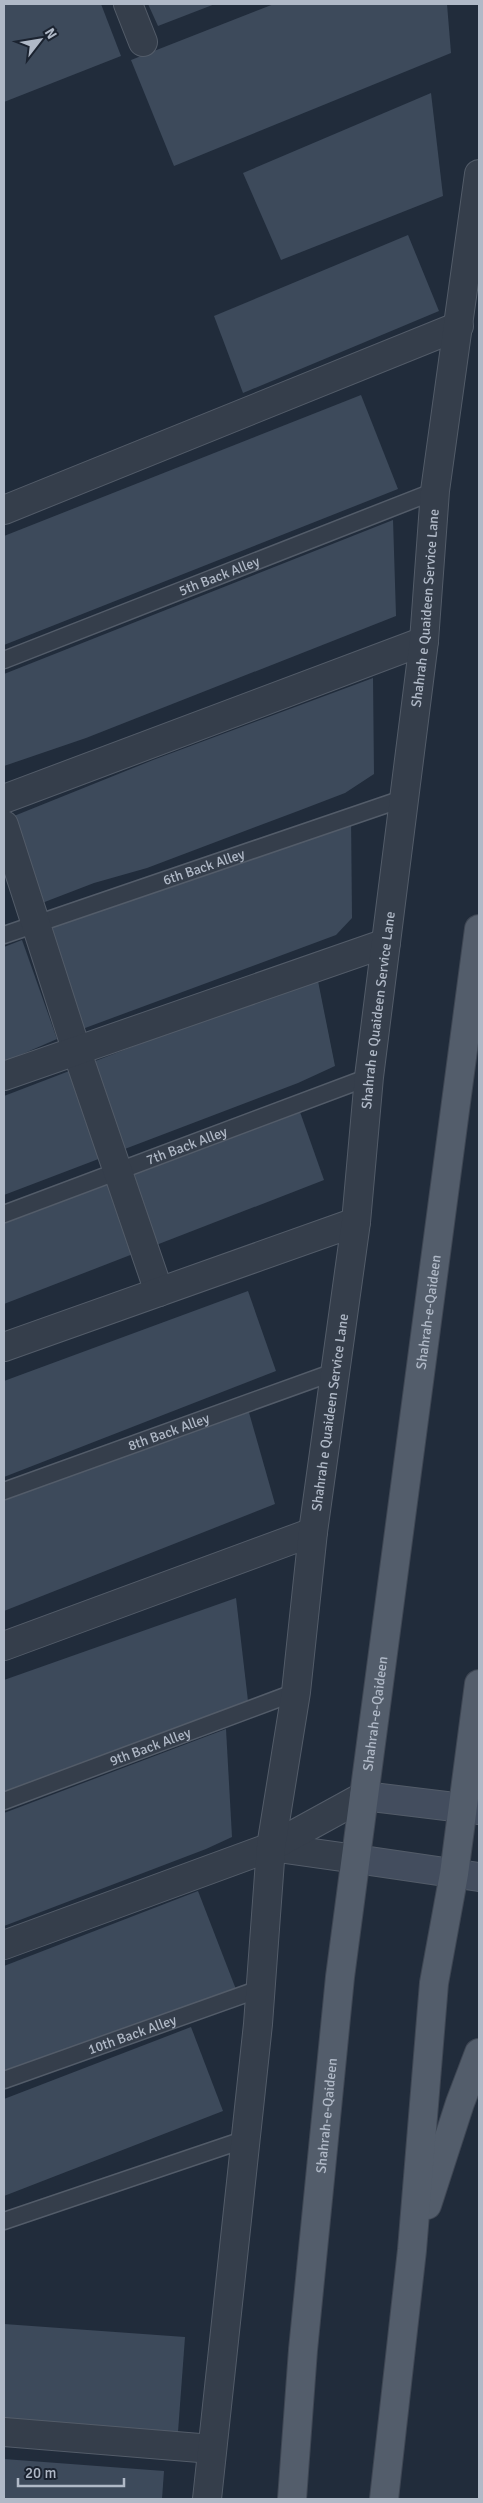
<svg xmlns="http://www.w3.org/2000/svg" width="483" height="2503" font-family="Signika,sans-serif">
	<rect width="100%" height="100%" fill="#212c3b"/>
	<!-- building -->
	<g fill="#3d4a5b">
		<path d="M 4,4 L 101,4 L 121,56 L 4,102 Z"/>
		<path d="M 148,4 L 215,4 L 158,26 Z"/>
		<path d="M 274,4 L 447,4 L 451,53 L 174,166 L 131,60 Z"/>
		<path d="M 431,93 L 443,196 L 281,260 L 243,173 Z"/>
		<path d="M 408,235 L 439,311 L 243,393 L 214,316 Z"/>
		<path d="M 361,395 L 398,489 L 4,645 L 4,536 Z"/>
		<path d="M 393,520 L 396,616 L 86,738 L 4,766 L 4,674 Z"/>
		<path d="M 373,678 L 374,774 L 345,793 L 298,811 L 147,868 L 94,883 L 42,903 L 9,818 L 153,760 Z"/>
		<path d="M 351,815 L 352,918 L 336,935 L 77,1031 L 40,930 Z"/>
		<path d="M 22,940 L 57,1039 L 4,1062 L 4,947 Z"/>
		<path d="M 317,976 L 335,1066 L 298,1083 L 4,1195 L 4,1096 Z"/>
		<path d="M 300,1112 L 324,1180 L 4,1304 L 4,1221 Z"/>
		<path d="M 248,1291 L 276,1371 L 4,1477 L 4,1381 Z"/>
		<path d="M 248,1409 L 275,1504 L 4,1611 L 4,1500 Z"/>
		<path d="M 236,1598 L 248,1701 L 216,1718 L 4,1794 L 4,1680 Z"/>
		<path d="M 226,1729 L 232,1837 L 206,1849 L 4,1926 L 4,1813 Z"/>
		<path d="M 198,1891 L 237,1992 L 4,2083 L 4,1966 Z"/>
		<path d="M 191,2027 L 223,2111 L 4,2196 L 4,2099 Z"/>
		<path d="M 4,2324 L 185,2337 L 178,2432 L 4,2419 Z"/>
		<path d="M 4,2459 L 164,2471 L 162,2499 L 4,2499 Z"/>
	</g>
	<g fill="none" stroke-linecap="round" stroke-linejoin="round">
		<defs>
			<g id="lane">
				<path id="s1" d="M 4,660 L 435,491"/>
				<path id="s2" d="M 4,935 L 405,798"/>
				<path id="s3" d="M 4,1214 L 369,1077"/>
				<path id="s4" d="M 4,1491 L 334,1372"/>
				<path id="s5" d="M 4,1801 L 296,1692"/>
				<path id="s6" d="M 4,2080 L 262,1988"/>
				<path d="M 4,2221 L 246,2139"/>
			</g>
			<g id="street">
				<path d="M 128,4 L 143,42"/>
				<path d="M 4,510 L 459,326"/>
				<path d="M 4,799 L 424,641"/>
				<path d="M 4,825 L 76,1049 L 159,1292"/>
				<path d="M 4,1076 L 386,943"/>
				<path d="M 4,1347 L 356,1222"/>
				<path d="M 4,1646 L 313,1532"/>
				<path d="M 271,1847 L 356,1859"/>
				<path d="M 4,1945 L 271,1847 L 364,1796"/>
				<path d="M 4,2432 L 212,2449"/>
				<path id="s7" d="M 207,2499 L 258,2024 L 271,1847 L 296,1692 L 313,1532 L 356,1222 L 369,1077 L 424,641 L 435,491 L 479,174"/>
			</g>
			<g id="secondary">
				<path d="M 364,1796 L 479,1810"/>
				<path d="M 356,1859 L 479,1877"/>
			</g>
			<g id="primary">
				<path d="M 427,2205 L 460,2103 L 479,2053"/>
				<path id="s8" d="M 292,2499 L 303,2350 L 340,1977 L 479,929"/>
				<path d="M 384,2499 L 412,2250 L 434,1983 L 454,1874 L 479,1684"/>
			</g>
		</defs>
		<!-- lane casing -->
		<use href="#lane" stroke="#535c69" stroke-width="19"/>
		<!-- street casing -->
		<use href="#street" stroke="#535c69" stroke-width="30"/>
		<!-- secondary casing -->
		<use href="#secondary" stroke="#535c69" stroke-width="30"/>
		<!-- primary casing -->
		<use href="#primary" stroke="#3f4754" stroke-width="30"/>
		<!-- lane -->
		<use href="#lane" stroke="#353e4b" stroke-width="16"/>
		<!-- street -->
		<use href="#street" stroke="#353e4b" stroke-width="28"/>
		<!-- secondary -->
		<use href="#secondary" stroke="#434d5e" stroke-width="28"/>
		<!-- primary -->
		<use href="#primary" stroke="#535d6b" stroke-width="28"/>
	</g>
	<g text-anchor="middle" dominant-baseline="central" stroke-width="4" stroke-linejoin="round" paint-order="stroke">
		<!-- street labels -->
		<g font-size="14" fill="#b0b9c7" stroke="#1b2330">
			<text stroke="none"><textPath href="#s1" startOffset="231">5th Back Alley</textPath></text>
			<text stroke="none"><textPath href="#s7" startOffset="1904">Shahrah e Quaideen Service Lane</textPath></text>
			<text stroke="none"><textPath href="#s2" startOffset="211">6th Back Alley</textPath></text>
			<text stroke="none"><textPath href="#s7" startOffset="1499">Shahrah e Quaideen Service Lane</textPath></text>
			<text stroke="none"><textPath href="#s3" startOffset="195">7th Back Alley</textPath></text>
			<text stroke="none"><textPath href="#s8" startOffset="1195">Shahrah-e-Qaideen</textPath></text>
			<text stroke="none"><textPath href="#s7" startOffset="1094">Shahrah e Quaideen Service Lane</textPath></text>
			<text stroke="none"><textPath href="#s4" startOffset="175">8th Back Alley</textPath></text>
			<text stroke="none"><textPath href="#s8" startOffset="790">Shahrah-e-Qaideen</textPath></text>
			<text stroke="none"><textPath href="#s5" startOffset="156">9th Back Alley</textPath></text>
			<text stroke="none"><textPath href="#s6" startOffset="136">10th Back Alley</textPath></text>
			<text stroke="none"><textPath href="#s8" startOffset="385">Shahrah-e-Qaideen</textPath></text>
		</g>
	</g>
	<!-- border -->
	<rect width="483" height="2503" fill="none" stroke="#b0b9c7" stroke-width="10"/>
	<!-- north arrow -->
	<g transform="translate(40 40) rotate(59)" stroke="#1b2330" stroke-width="4" paint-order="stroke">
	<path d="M0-4L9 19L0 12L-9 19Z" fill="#b0b9c7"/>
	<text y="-8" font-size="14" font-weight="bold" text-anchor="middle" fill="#b0b9c7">N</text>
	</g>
	<!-- scale -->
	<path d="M18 2478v8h106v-8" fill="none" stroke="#b0b9c7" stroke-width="2.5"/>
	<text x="25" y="2478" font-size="15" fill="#b0b9c7" stroke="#1b2330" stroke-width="4" paint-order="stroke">20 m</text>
</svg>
